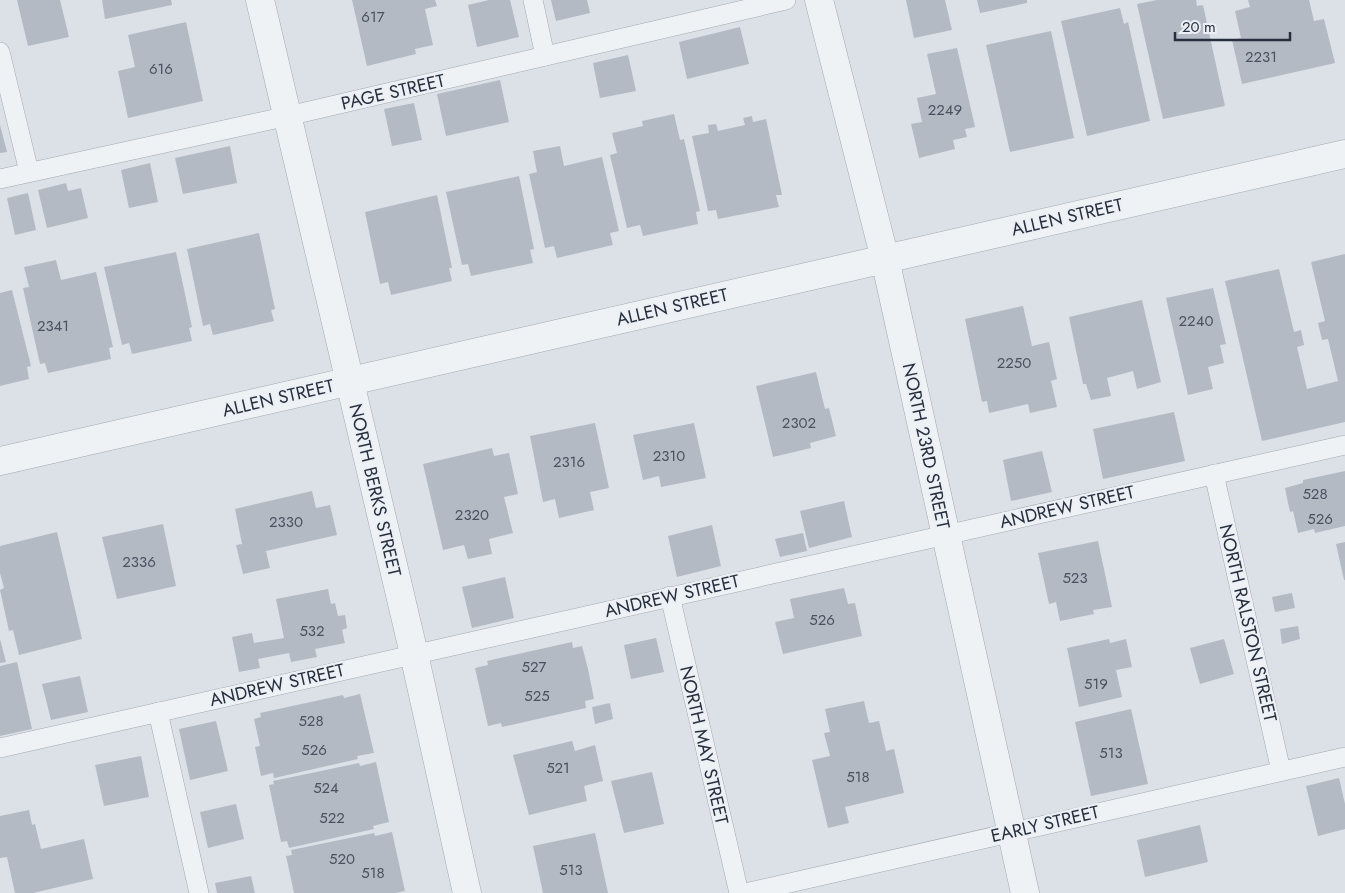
<svg xmlns="http://www.w3.org/2000/svg" width="1345" height="893" font-family="Jost,sans-serif">
	<rect width="100%" height="100%" fill="#dce1e7"/>
	<!-- building -->
	<g fill="#b4bac4">
		<path d="M 17,0 L 60,0 L 69,37 L 28,46 Z"/>
		<path d="M 102,0 L 171,0 L 172,5 L 105,19 Z"/>
		<path d="M 352,0 L 435,0 L 437,6 L 425,9 L 433,45 L 415,49 L 416,54 L 367,66 Z"/>
		<path d="M 489,0 L 510,0 L 519,37 L 477,47 L 468,5 Z"/>
		<path d="M 551,0 L 587,0 L 590,13 L 556,21 Z"/>
		<path d="M 906,0 L 945,0 L 952,30 L 914,38 Z"/>
		<path d="M 977,0 L 1027,0 L 1027,3 L 980,13 Z"/>
		<path d="M 1157,0 L 1196,0 L 1197,6 L 1203,5 L 1225,106 L 1163,119 L 1137,4 Z"/>
		<path d="M 1248,0 L 1309,0 L 1314,21 L 1324,19 L 1335,63 L 1242,84 L 1232,40 L 1241,38 L 1235,11 L 1250,7 Z"/>
		<path d="M 1120,8 L 1124,24 L 1128,22 L 1150,121 L 1087,136 L 1061,21 Z"/>
		<path d="M 186,22 L 203,101 L 128,118 L 118,71 L 135,67 L 128,35 Z"/>
		<path d="M 740,27 L 749,64 L 687,79 L 679,42 Z"/>
		<path d="M 1051,31 L 1074,138 L 1010,152 L 986,45 Z"/>
		<path d="M 957,48 L 975,127 L 965,129 L 967,137 L 953,140 L 955,149 L 919,158 L 911,124 L 922,122 L 917,98 L 936,94 L 927,54 Z"/>
		<path d="M 628,55 L 636,91 L 600,98 L 593,63 Z"/>
		<path d="M 500,80 L 509,122 L 446,136 L 437,94 Z"/>
		<path d="M 414,103 L 422,140 L 392,146 L 384,109 Z"/>
		<path d="M 674,114 L 680,140 L 684,139 L 700,211 L 696,212 L 698,224 L 643,236 L 640,225 L 627,228 L 610,155 L 617,153 L 612,133 L 643,126 L 642,121 Z"/>
		<path d="M 752,116 L 753,122 L 766,119 L 782,195 L 776,195 L 779,207 L 718,219 L 716,210 L 708,211 L 692,136 L 709,133 L 708,125 L 716,124 L 718,131 L 745,125 L 743,118 Z"/>
		<path d="M 0,125 L 7,152 L 0,153 Z"/>
		<path d="M 230,146 L 237,183 L 183,194 L 175,158 Z"/>
		<path d="M 560,146 L 564,166 L 602,157 L 619,231 L 610,233 L 613,245 L 557,258 L 554,246 L 545,248 L 529,174 L 537,172 L 533,151 Z"/>
		<path d="M 150,163 L 158,202 L 129,208 L 121,170 Z"/>
		<path d="M 519,176 L 534,249 L 530,250 L 533,263 L 471,276 L 468,264 L 462,265 L 446,192 Z"/>
		<path d="M 66,183 L 68,191 L 81,188 L 88,218 L 47,228 L 38,190 Z"/>
		<path d="M 28,193 L 36,230 L 15,235 L 7,198 Z"/>
		<path d="M 437,195 L 452,268 L 449,268 L 452,281 L 391,295 L 388,282 L 380,284 L 365,212 Z"/>
		<path d="M 259,233 L 275,309 L 271,310 L 274,321 L 213,335 L 210,324 L 203,326 L 187,249 Z"/>
		<path d="M 176,252 L 192,327 L 189,328 L 192,341 L 132,354 L 129,343 L 122,345 L 104,267 Z"/>
		<path d="M 1345,254 L 1345,422 L 1262,441 L 1225,281 L 1279,269 L 1294,332 L 1301,330 L 1304,345 L 1297,347 L 1307,389 L 1338,381 L 1328,339 L 1322,340 L 1318,323 L 1325,321 L 1311,262 Z"/>
		<path d="M 56,260 L 61,280 L 96,272 L 113,347 L 109,348 L 111,359 L 48,373 L 45,363 L 40,364 L 23,288 L 29,287 L 24,267 Z"/>
		<path d="M 1213,288 L 1226,344 L 1220,345 L 1224,363 L 1208,367 L 1213,389 L 1188,395 L 1166,298 Z"/>
		<path d="M 12,290 L 31,366 L 27,367 L 29,379 L 0,386 L 0,293 Z"/>
		<path d="M 1142,300 L 1161,382 L 1137,389 L 1133,371 L 1107,378 L 1111,396 L 1091,400 L 1086,384 L 1083,384 L 1069,317 Z"/>
		<path d="M 1023,306 L 1032,346 L 1049,342 L 1057,379 L 1051,381 L 1057,407 L 1030,413 L 1028,404 L 989,413 L 987,401 L 982,402 L 965,319 Z"/>
		<path d="M 816,372 L 825,409 L 829,408 L 836,436 L 810,443 L 811,448 L 773,457 L 756,386 Z"/>
		<path d="M 1174,412 L 1185,461 L 1103,479 L 1093,429 Z"/>
		<path d="M 595,423 L 609,488 L 590,492 L 594,510 L 559,518 L 555,499 L 543,502 L 530,436 Z"/>
		<path d="M 694,423 L 706,478 L 661,487 L 659,476 L 643,480 L 633,435 Z"/>
		<path d="M 492,448 L 494,456 L 509,453 L 518,494 L 504,497 L 513,533 L 489,539 L 492,554 L 468,559 L 464,545 L 443,550 L 423,464 Z"/>
		<path d="M 1042,451 L 1052,492 L 1011,501 L 1003,460 Z"/>
		<path d="M 1345,471 L 1345,526 L 1315,533 L 1314,529 L 1298,533 L 1293,511 L 1290,512 L 1285,488 L 1303,483 L 1303,480 Z"/>
		<path d="M 312,491 L 316,508 L 330,505 L 337,535 L 266,551 L 270,568 L 243,574 L 236,545 L 242,544 L 235,509 Z"/>
		<path d="M 844,501 L 852,537 L 809,548 L 800,511 Z"/>
		<path d="M 163,524 L 176,586 L 117,599 L 102,537 Z"/>
		<path d="M 712,525 L 721,566 L 677,577 L 668,536 Z"/>
		<path d="M 57,532 L 82,639 L 19,655 L 13,630 L 9,631 L 0,590 L 4,588 L 0,573 L 0,546 Z"/>
		<path d="M 803,533 L 807,551 L 780,557 L 775,539 Z"/>
		<path d="M 1098,541 L 1112,607 L 1093,610 L 1094,614 L 1060,621 L 1056,602 L 1049,604 L 1038,553 Z"/>
		<path d="M 1345,542 L 1345,580 L 1344,580 L 1336,544 Z"/>
		<path d="M 505,577 L 514,618 L 472,628 L 462,587 Z"/>
		<path d="M 844,588 L 848,604 L 855,603 L 862,636 L 783,654 L 775,622 L 794,618 L 790,599 Z"/>
		<path d="M 328,589 L 331,604 L 335,603 L 338,616 L 345,615 L 347,628 L 342,630 L 345,643 L 315,649 L 317,657 L 291,662 L 289,653 L 258,659 L 260,668 L 239,672 L 232,637 L 252,633 L 254,643 L 284,638 L 276,599 Z"/>
		<path d="M 1292,593 L 1295,608 L 1275,612 L 1272,597 Z"/>
		<path d="M 1298,626 L 1300,639 L 1282,644 L 1280,629 Z"/>
		<path d="M 656,638 L 664,672 L 631,679 L 624,645 Z"/>
		<path d="M 0,639 L 6,662 L 0,663 Z"/>
		<path d="M 1109,639 L 1110,643 L 1126,639 L 1132,667 L 1116,670 L 1122,697 L 1079,707 L 1067,648 Z"/>
		<path d="M 1224,639 L 1234,674 L 1200,684 L 1190,648 Z"/>
		<path d="M 572,642 L 573,648 L 582,646 L 588,669 L 594,699 L 585,701 L 586,708 L 502,727 L 501,723 L 488,726 L 475,668 L 488,665 L 487,661 Z"/>
		<path d="M 17,662 L 32,729 L 0,736 L 0,666 Z"/>
		<path d="M 80,676 L 88,712 L 51,720 L 42,684 Z"/>
		<path d="M 360,694 L 374,753 L 357,756 L 358,759 L 274,778 L 273,773 L 261,776 L 255,747 L 260,746 L 254,719 L 261,717 L 260,713 L 343,695 L 344,698 Z"/>
		<path d="M 864,701 L 869,723 L 879,721 L 886,751 L 894,749 L 904,793 L 845,807 L 849,823 L 828,828 L 812,760 L 830,756 L 824,733 L 830,732 L 825,709 Z"/>
		<path d="M 610,703 L 613,719 L 595,724 L 592,707 Z"/>
		<path d="M 1131,709 L 1148,784 L 1091,796 L 1075,722 Z"/>
		<path d="M 216,721 L 228,771 L 190,780 L 179,729 Z"/>
		<path d="M 572,741 L 575,751 L 595,745 L 603,781 L 584,786 L 587,801 L 529,815 L 513,755 Z"/>
		<path d="M 141,756 L 149,797 L 104,806 L 95,765 Z"/>
		<path d="M 376,762 L 389,822 L 373,826 L 374,829 L 289,848 L 287,841 L 281,842 L 269,785 L 274,784 L 273,781 L 359,763 L 360,766 Z"/>
		<path d="M 652,772 L 664,824 L 624,833 L 611,781 Z"/>
		<path d="M 1339,778 L 1345,804 L 1345,829 L 1318,836 L 1306,786 Z"/>
		<path d="M 236,804 L 244,839 L 208,848 L 200,812 Z"/>
		<path d="M 29,810 L 32,825 L 35,824 L 41,849 L 84,839 L 93,879 L 33,893 L 15,893 L 7,857 L 0,858 L 0,816 Z"/>
		<path d="M 1200,825 L 1208,862 L 1145,877 L 1137,840 Z"/>
		<path d="M 392,832 L 405,891 L 395,893 L 294,893 L 286,856 L 292,855 L 291,850 L 374,833 L 375,836 Z"/>
		<path d="M 595,833 L 608,893 L 543,893 L 533,846 Z"/>
		<path d="M 251,876 L 255,893 L 217,893 L 215,883 Z"/>
	</g>
	<g fill="none" stroke-linecap="round" stroke-linejoin="round">
		<defs>
			<g id="lane">
				<path d="M 533,0 L 545,56"/>
				<path d="M 0,52 L 29,172"/>
				<path d="M 0,179 L 288,116 L 786,0"/>
				<path d="M 1214,474 L 1281,771"/>
				<path d="M 670,596 L 739,893"/>
				<path d="M 158,712 L 199,893"/>
				<path d="M 0,748 L 1345,445"/>
				<path d="M 745,893 L 1345,757"/>
			</g>
			<g id="street">
				<path d="M 260,0 L 414,654 L 467,893"/>
				<path d="M 819,0 L 885,259 L 1025,893"/>
				<path d="M 0,461 L 1345,154"/>
			</g>
		</defs>
		<!-- lane casing -->
		<use href="#lane" stroke="#a2a8b1" stroke-width="20"/>
		<!-- street casing -->
		<use href="#street" stroke="#a2a8b1" stroke-width="29"/>
		<!-- lane -->
		<use href="#lane" stroke="#eff2f5" stroke-width="19"/>
		<!-- street -->
		<use href="#street" stroke="#eff2f5" stroke-width="28"/>
	</g>
	<g text-anchor="middle" dominant-baseline="central" stroke-width="4.5" stroke-linejoin="round" paint-order="stroke">
		<!-- number labels -->
		<g font-size="15" fill="#4a5260">
			<text x="373" y="17">617</text>
			<text x="1261" y="57">2231</text>
			<text x="161" y="69">616</text>
			<text x="945" y="110">2249</text>
			<text x="1196" y="321">2240</text>
			<text x="53" y="326">2341</text>
			<text x="1014" y="363">2250</text>
			<text x="799" y="423">2302</text>
			<text x="669" y="456">2310</text>
			<text x="569" y="462">2316</text>
			<text x="1315" y="494">528</text>
			<text x="472" y="515">2320</text>
			<text x="1320" y="519">526</text>
			<text x="286" y="522">2330</text>
			<text x="139" y="562">2336</text>
			<text x="1075" y="578">523</text>
			<text x="822" y="620">526</text>
			<text x="312" y="631">532</text>
			<text x="534" y="667">527</text>
			<text x="1096" y="684">519</text>
			<text x="537" y="696">525</text>
			<text x="311" y="721">528</text>
			<text x="314" y="750">526</text>
			<text x="1111" y="753">513</text>
			<text x="558" y="768">521</text>
			<text x="858" y="777">518</text>
			<text x="326" y="788">524</text>
			<text x="332" y="818">522</text>
			<text x="342" y="859">520</text>
			<text x="571" y="870">513</text>
			<text x="373" y="873">518</text>
		</g>
		<!-- street labels -->
		<g font-size="18" fill="#262f3e" stroke="#ecf0f5">
			<text transform="translate(393 92) rotate(-13)">PAGE STREET</text>
			<text transform="translate(1067 217) rotate(-13)">ALLEN STREET</text>
			<text transform="translate(672 307) rotate(-13)">ALLEN STREET</text>
			<text transform="translate(278 398) rotate(-13)">ALLEN STREET</text>
			<text transform="translate(926 446) rotate(78)">NORTH 23RD STREET</text>
			<text transform="translate(375 490) rotate(77)">NORTH BERKS STREET</text>
			<text transform="translate(1067 507) rotate(-13)">ANDREW STREET</text>
			<text transform="translate(672 596) rotate(-13)">ANDREW STREET</text>
			<text transform="translate(1248 623) rotate(77)">NORTH RALSTON STREET</text>
			<text transform="translate(277 685) rotate(-13)">ANDREW STREET</text>
			<text transform="translate(704 745) rotate(77)">NORTH MAY STREET</text>
			<text transform="translate(1045 824) rotate(-13)">EARLY STREET</text>
		</g>
	</g>
	<!-- scale -->
	<path d="M1175 32v8h115v-8" fill="none" stroke="#262f3e" stroke-width="2.5"/>
	<text x="1182" y="32" font-size="15" fill="#262f3e" stroke="#ecf0f5" stroke-width="4" paint-order="stroke">20 m</text>
</svg>
